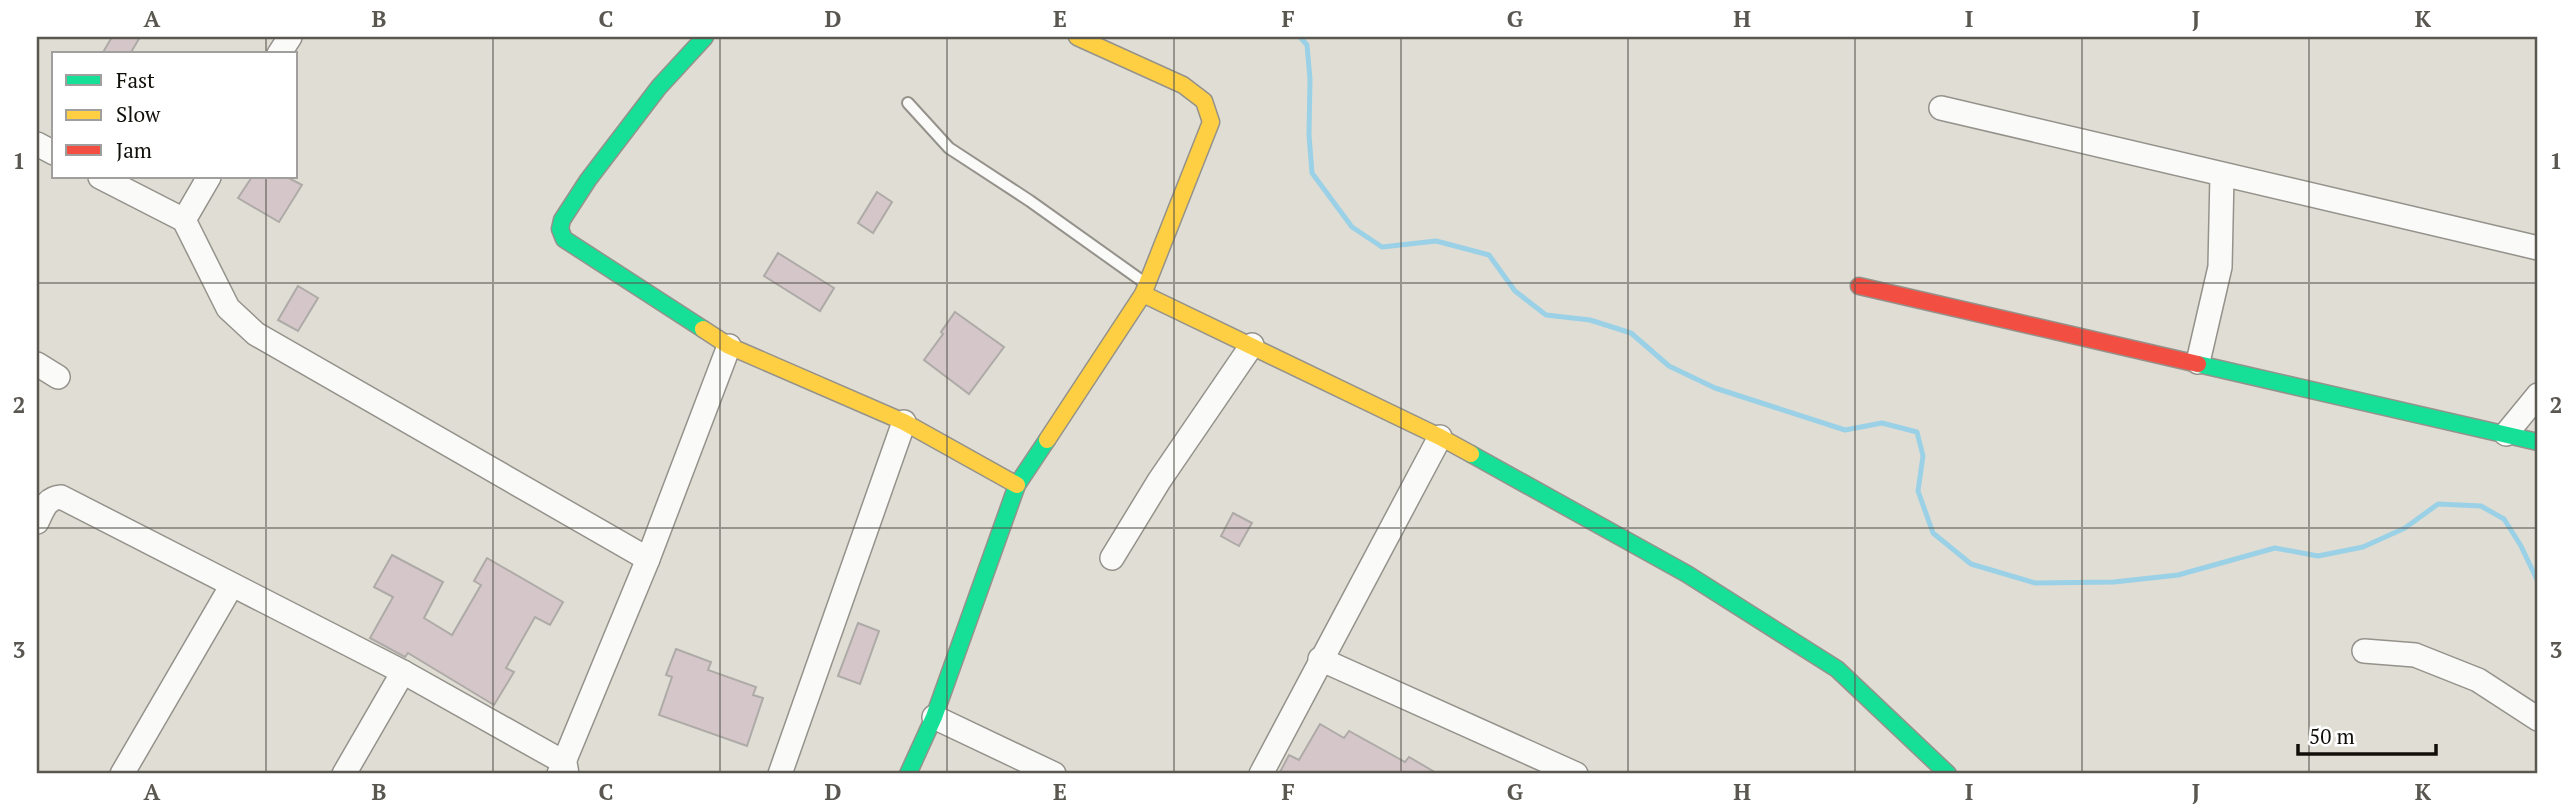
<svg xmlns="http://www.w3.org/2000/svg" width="2575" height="811" font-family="'PT Serif',serif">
	<rect width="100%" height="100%" fill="#e0ddd4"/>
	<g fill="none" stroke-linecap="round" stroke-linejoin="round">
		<!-- stream -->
		<path stroke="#9bd1e6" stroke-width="5" d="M 1300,37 L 1307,45 L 1310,79 L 1309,135 L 1312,173 L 1352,227 L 1382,247 L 1436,241 L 1489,255 L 1515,291 L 1546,315 L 1590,320 L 1631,333 L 1669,366 L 1715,388 L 1845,430 L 1882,423 L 1917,432 L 1923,456 L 1918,491 L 1933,533 L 1971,564 L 2035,583 L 2114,582 L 2178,575 L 2275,548 L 2318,556 L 2363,547 L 2405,528 L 2438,504 L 2481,506 L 2504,519 L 2521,546 L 2538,582"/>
	</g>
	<!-- building -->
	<g fill="#d5c7c9" stroke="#aeaaa7" stroke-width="2">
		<path d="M 112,37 L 140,37 L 130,54 L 102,54 Z"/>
		<path d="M 252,177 L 287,177 L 302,185 L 279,222 L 238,198 Z"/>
		<path d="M 877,192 L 892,202 L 873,233 L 858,223 Z"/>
		<path d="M 778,253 L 834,288 L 820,311 L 764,276 Z"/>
		<path d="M 298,286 L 318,298 L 298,331 L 278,320 Z"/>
		<path d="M 955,312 L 1004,347 L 969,394 L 924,360 L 943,334 L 941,332 Z"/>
		<path d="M 1233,513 L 1252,523 L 1239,546 L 1221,536 Z"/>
		<path d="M 392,555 L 443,582 L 424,618 L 452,635 L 481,585 L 474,581 L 487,558 L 563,602 L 550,625 L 535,617 L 506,668 L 514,672 L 494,705 L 408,653 L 405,657 L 370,638 L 393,597 L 374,587 Z"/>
		<path d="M 858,623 L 879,631 L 860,684 L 838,676 Z"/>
		<path d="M 676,649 L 711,662 L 708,670 L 756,687 L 753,695 L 763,698 L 747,746 L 659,715 L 672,677 L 666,675 Z"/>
		<path d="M 1320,724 L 1344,738 L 1349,731 L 1405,762 L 1409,757 L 1438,774 L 1279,774 L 1289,755 L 1299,760 Z"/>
	</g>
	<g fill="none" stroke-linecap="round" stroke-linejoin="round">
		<defs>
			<path id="lane" d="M 908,103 L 949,148 L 1030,201 L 1145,283"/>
			<g id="street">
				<path d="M 279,54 L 290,37"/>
				<path d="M 1941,108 L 2538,248"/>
				<path d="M 37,144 L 54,153"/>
				<path d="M 100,177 L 184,220 L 228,308 L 256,334 L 648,559"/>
				<path d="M 184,220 L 209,177"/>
				<path d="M 2198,362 L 2220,267 L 2222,175"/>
				<path d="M 37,364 L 58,377"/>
				<path d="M 2506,434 L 2538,395"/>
				<path d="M 37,522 C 43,510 46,498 61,497 L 403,672 L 565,763 L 567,774"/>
				<path d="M 1112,558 L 1159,481 L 1252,345"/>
				<path d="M 2364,651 L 2415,655 L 2478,680 L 2538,719"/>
				<path d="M 1320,659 L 1576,774"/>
				<path d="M 934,717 L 1054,774"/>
				<path d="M 122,774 L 232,585"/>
				<path d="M 344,774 L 403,672"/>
				<path d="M 559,774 L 648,559 L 729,346"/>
				<path d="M 780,774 L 904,422"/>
				<path d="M 1261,774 L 1440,437"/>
			</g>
			<g id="fast">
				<path d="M 703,329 L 564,239 L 560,229 L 562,220 L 588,180 L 659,87 L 705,37"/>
				<path d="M 2198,364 L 2538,442"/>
				<path d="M 1471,454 L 1687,574 L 1837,669 L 1948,774"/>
				<path d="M 908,774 L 934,717 L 1017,485 L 1047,440"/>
			</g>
			<g id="slow">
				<path d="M 1143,294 L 1440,437 L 1471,454"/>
				<path d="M 703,329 L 729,346 L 904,422 L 1017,485"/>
				<path d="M 1047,440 L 1143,294 L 1211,122 L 1204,101 L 1183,85 L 1077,37"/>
			</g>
			<path id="jam" d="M 1859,286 L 2198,364"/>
		</defs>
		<!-- lane casing -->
		<use href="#lane" stroke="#94928b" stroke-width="14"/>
		<!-- street casing -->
		<use href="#street" stroke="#94928b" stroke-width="26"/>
		<!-- fast casing -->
		<use href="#fast" stroke="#94928b" stroke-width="19"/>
		<!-- slow casing -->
		<use href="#slow" stroke="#94928b" stroke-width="19"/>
		<!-- jam casing -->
		<use href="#jam" stroke="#94928b" stroke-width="19"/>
		<!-- lane -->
		<use href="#lane" stroke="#fafaf9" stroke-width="10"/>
		<!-- street -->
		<use href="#street" stroke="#fafaf9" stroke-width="23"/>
		<!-- fast -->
		<use href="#fast" stroke="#16e098" stroke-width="16"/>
		<!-- slow -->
		<use href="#slow" stroke="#ffcf43" stroke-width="16"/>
		<!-- jam -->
		<use href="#jam" stroke="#f24e42" stroke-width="16"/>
	</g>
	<!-- grid -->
	<path fill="none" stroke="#595750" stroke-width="2" stroke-opacity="0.55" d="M 266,37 L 266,54M 493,37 L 493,774M 720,37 L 720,774M 947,37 L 947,774M 1174,37 L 1174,774M 1401,37 L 1401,774M 1628,37 L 1628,774M 1855,37 L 1855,774M 2082,37 L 2082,774M 2309,37 L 2309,774M 266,177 L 266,774M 37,283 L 2538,283M 37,528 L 2538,528"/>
	<!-- border -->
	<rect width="2575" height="811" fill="none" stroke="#ffffff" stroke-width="77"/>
	<!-- legend -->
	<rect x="52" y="52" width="245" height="126" fill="#ffffff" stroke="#a09f9d" stroke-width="2"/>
	<rect x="66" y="75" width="35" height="10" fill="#16e098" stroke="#a09f9d" stroke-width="2"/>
	<text x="116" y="88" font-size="21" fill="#110f09">Fast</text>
	<rect x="66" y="110" width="35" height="10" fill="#ffcf43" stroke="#a09f9d" stroke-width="2"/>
	<text x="116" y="122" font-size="21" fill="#110f09">Slow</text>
	<rect x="66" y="145" width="35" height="10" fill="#f24e42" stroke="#a09f9d" stroke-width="2"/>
	<text x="116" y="158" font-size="21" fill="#110f09">Jam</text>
	<!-- scale -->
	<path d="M2298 744v10h138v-10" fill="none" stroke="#110f09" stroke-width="3.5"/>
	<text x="2309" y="744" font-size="21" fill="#110f09" stroke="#ffffff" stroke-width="5" paint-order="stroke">50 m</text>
	<rect x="38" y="38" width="2498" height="734" fill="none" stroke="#595750" stroke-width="2.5"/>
	<g font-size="23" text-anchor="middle" font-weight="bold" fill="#595750">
		<text x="152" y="27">A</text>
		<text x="379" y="27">B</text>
		<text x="606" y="27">C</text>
		<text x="833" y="27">D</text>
		<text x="1060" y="27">E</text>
		<text x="1288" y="27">F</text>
		<text x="1515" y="27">G</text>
		<text x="1742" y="27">H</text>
		<text x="1969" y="27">I</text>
		<text x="2196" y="27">J</text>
		<text x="2423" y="27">K</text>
		<text x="19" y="169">1</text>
		<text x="2556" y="169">1</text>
		<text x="19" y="413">2</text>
		<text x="2556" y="413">2</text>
		<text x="19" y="658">3</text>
		<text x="2556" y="658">3</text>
		<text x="152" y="800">A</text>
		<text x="379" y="800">B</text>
		<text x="606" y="800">C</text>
		<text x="833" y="800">D</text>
		<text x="1060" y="800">E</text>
		<text x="1288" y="800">F</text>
		<text x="1515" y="800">G</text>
		<text x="1742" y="800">H</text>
		<text x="1969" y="800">I</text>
		<text x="2196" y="800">J</text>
		<text x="2423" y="800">K</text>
	</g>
</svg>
